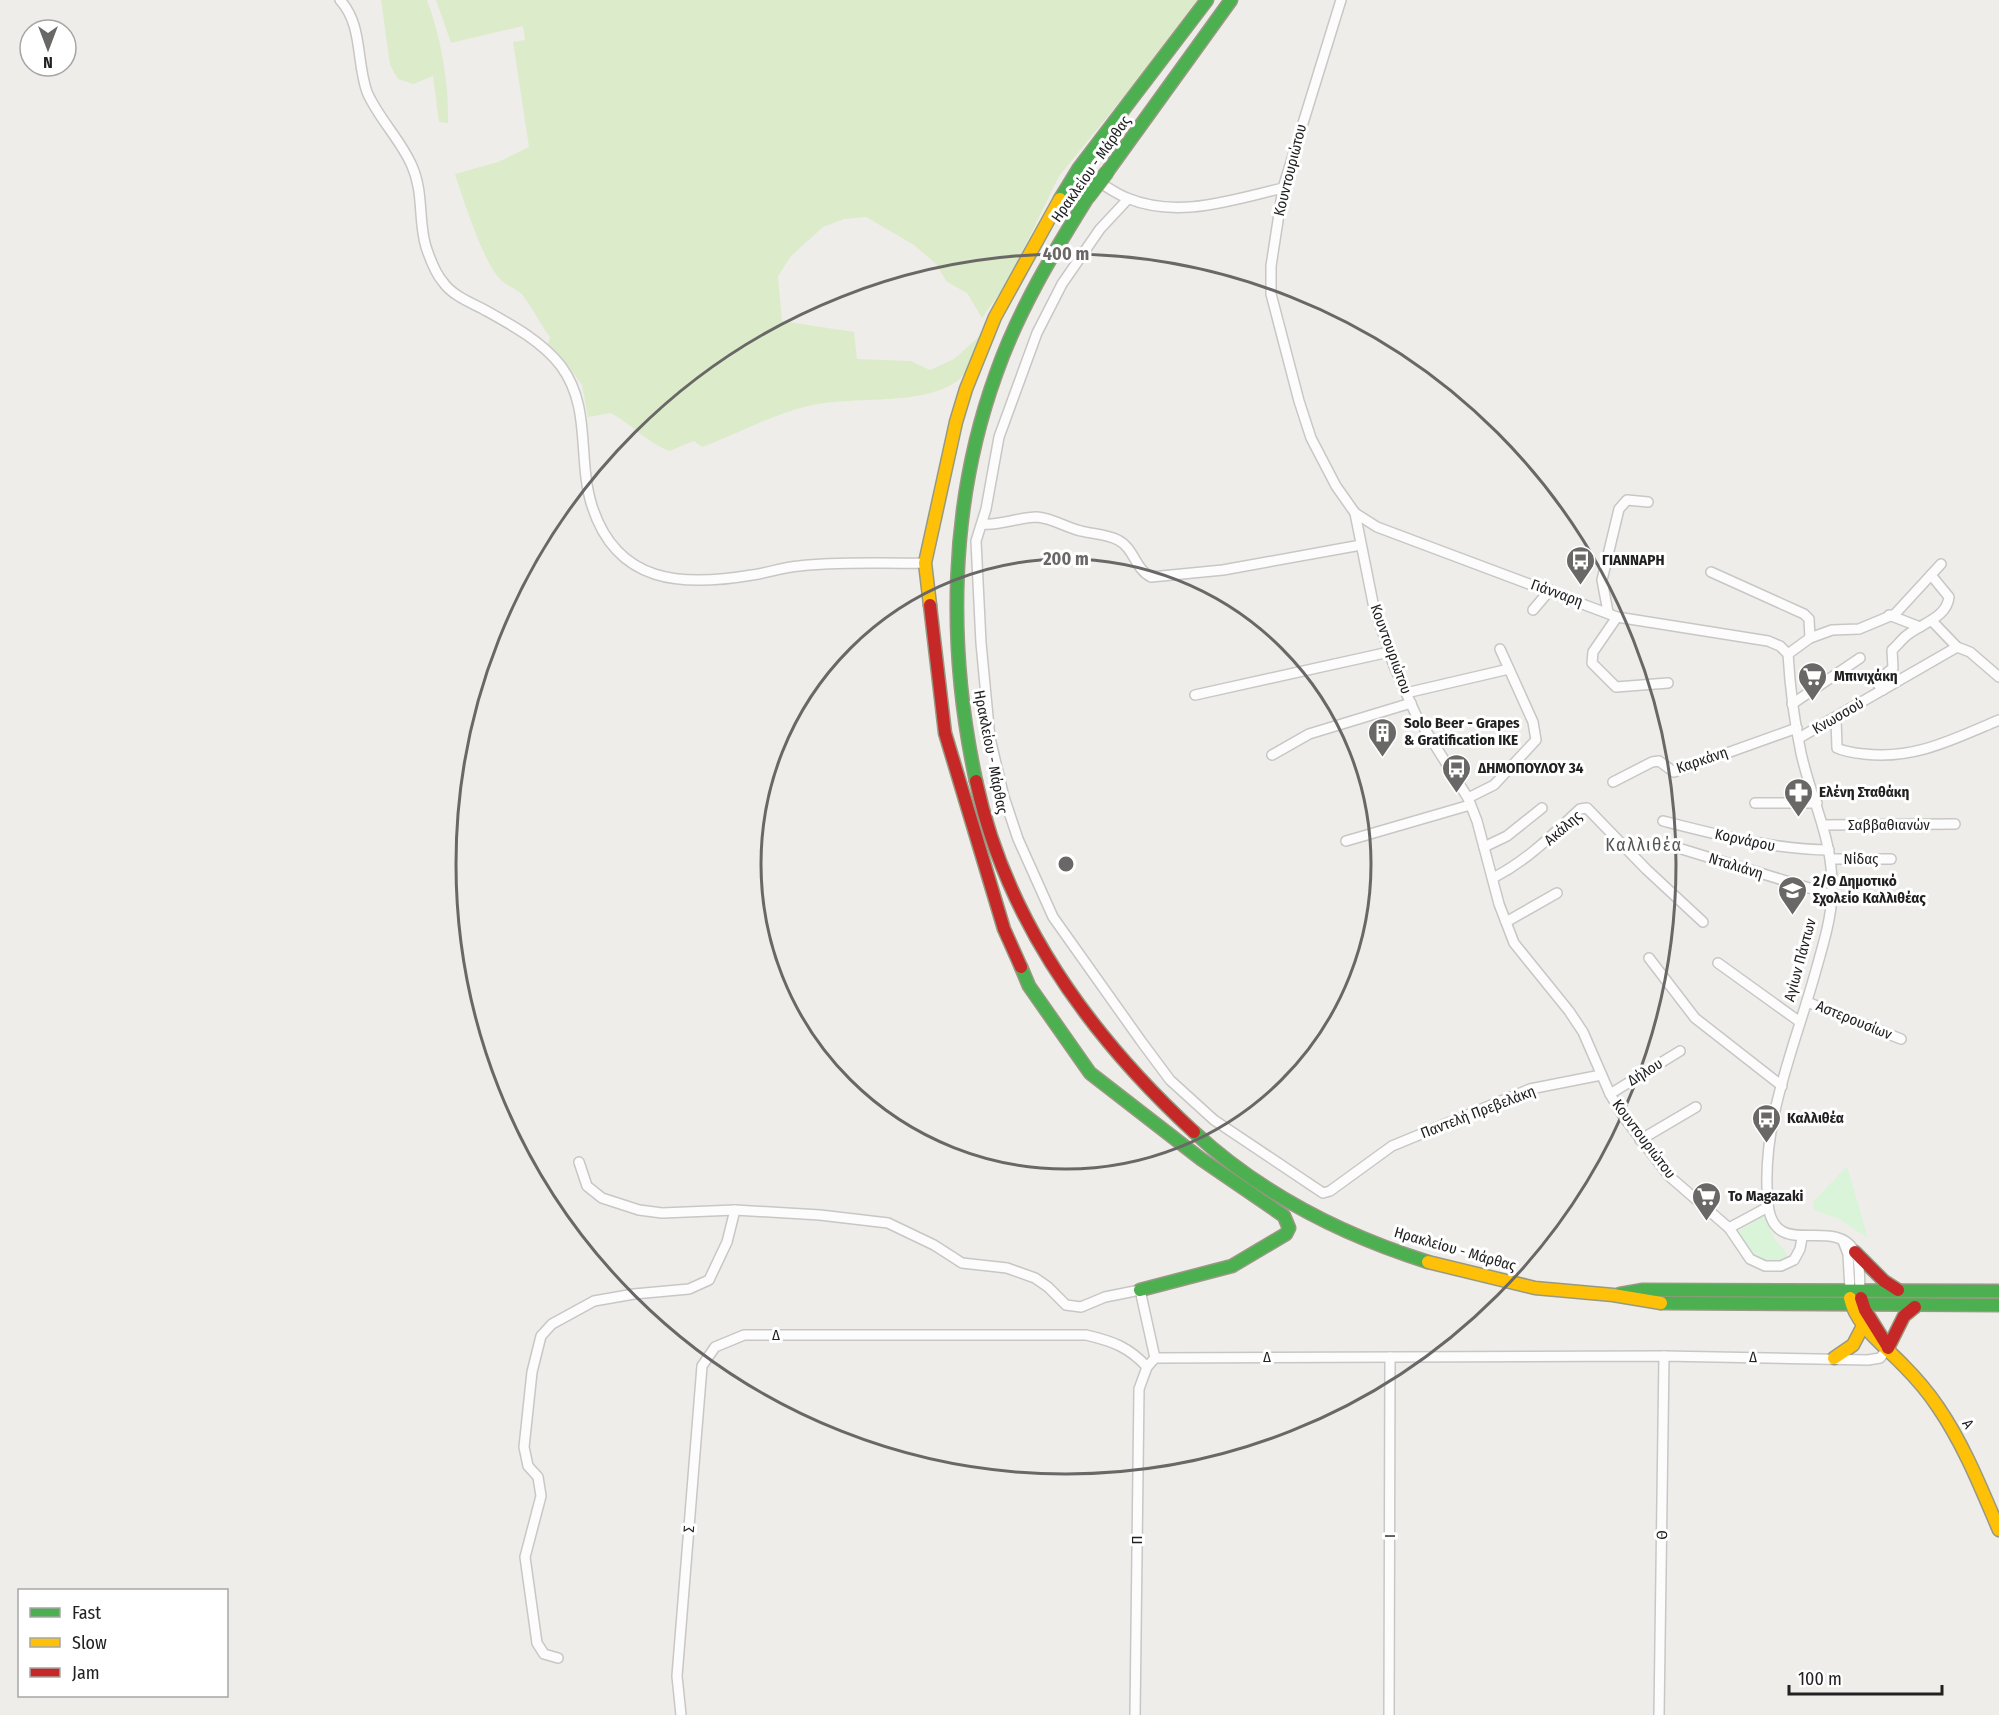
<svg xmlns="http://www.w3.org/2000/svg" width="1999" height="1715" font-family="'Fira Sans Condensed',sans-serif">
	<rect width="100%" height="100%" fill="#efedea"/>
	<!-- grass -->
	<g fill="#dcebca">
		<path d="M 381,0 L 427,0 C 441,38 449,82 448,123 L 439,122 L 433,76 L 413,84 L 398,79 L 390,65 Z"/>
		<path d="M 436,0 L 1197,0 L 1139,78 L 1059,176 L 1008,281 L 982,318 L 967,293 L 947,282 L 936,264 L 914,245 L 866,217 L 844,219 L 823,227 L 791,256 L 778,276 L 782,321 L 854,332 L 857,359 L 911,361 L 930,370 L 954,359 L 982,334 C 976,349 970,372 956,382 C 918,407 853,395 808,406 C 770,415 738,434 702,447 L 694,441 L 669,451 C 648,443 631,424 611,413 L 588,417 L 582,385 L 564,360 L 548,344 L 550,337 C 540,324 534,310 524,297 C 518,289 510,288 502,281 C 484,266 463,198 455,174 L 498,162 L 529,147 L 513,42 L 525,40 L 523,26 L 451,43 Z"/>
	</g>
	<!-- park -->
	<g fill="#d9f4d9">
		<path d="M 1847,1166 L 1868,1238 L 1839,1219 L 1814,1210 L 1813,1202 Z"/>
		<path d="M 1764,1214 L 1776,1242 L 1784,1249 L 1787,1257 L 1771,1267 L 1746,1254 L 1736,1233 Z"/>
	</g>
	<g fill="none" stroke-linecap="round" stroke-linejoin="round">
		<defs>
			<g id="street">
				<path d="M 340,0 C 363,25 356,61 367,92 C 378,118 401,140 412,166 C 424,193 418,221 426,247 C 430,259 435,273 443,282 C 452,295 469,302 483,309 C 510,324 542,341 561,366 C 592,408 577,459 592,506 C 617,584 682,587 752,575 C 768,573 783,567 799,566 C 840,561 884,564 925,563"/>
				<path d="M 1341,0 L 1283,188 L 1271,266 L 1271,294 L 1299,401 L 1311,438 L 1336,486 L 1355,513 L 1373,603 L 1394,666 L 1416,715 L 1468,798 L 1477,821 L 1499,904 L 1514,943 L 1569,1011 L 1583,1032 L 1610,1094 L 1623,1116 L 1669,1176 L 1729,1228 L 1750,1259 L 1765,1266 L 1781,1266 L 1794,1260 L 1800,1249 L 1802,1238"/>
				<path d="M 1079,168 C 1094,178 1110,191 1127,198 C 1178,219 1231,200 1283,188"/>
				<path d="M 1128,199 L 1100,229 L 1062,284 L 1037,333 L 999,437 L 986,509 L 976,541 L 981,643 L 990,738 L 1004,797 L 1018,839 L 1053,917 L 1141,1041 L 1170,1080 L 1214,1120 L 1323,1193 L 1330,1191 L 1392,1146 L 1530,1089 L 1601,1075"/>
				<path d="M 1355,513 L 1377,527 L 1617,617 L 1768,641 L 1780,646 L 1788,654 C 1790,687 1794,720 1801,753 C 1812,803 1834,840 1832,894 C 1831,920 1823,945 1816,970 C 1795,1047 1760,1123 1768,1204 C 1774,1261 1832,1216 1854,1250 C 1861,1261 1859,1278 1860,1290"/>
				<path d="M 982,524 C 1001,526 1018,517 1037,517 C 1052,518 1067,528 1081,531 C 1093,534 1106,534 1118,540 C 1134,548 1135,569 1151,577 L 1223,570 L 1361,545"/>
				<path d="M 1711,572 L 1804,614 L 1809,619 L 1810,638"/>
				<path d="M 1533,610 L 1550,590"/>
				<path d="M 1608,612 L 1602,580 L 1619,509 L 1627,500 L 1648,502"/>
				<path d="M 1889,615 L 1920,627"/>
				<path d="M 1617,617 L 1593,652 L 1592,663 L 1616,687 L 1668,683"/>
				<path d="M 1932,621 L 1957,647"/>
				<path d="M 1788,654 L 1810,638 L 1832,630 L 1859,629 L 1895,614 L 1941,564"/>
				<path d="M 1883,690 L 1876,682 L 1893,668 L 1892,650 C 1897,646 1901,640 1906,636 C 1920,624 1947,618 1949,597 L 1931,575"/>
				<path d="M 1406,693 L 1509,669"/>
				<path d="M 1195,695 L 1389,652"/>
				<path d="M 1792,704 L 1860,658"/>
				<path d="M 1836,719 L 1837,748 C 1845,752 1855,753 1864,754 C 1914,760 1954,739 1999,720"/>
				<path d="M 1799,738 L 1957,647 L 1970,652 L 1999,677"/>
				<path d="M 1272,755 L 1309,734 L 1411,703"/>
				<path d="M 1613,782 L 1652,762 L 1659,761 L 1674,772 L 1797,728"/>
				<path d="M 1468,798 L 1494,785 L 1536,740 L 1533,722 L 1500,649"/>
				<path d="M 1755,803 L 1817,803"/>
				<path d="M 1663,821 C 1718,835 1771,849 1829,850"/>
				<path d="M 1823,825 L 1955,824"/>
				<path d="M 1346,841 L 1470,805"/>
				<path d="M 1484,847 L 1507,836 L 1542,808"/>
				<path d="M 1675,847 L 1832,895"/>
				<path d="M 1831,859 L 1891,859"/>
				<path d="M 1493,878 C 1528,860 1552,835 1580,809 L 1587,808 L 1646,869 L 1703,922"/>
				<path d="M 1506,922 L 1557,893"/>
				<path d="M 1649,958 L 1695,1018 L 1782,1086"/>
				<path d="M 1718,963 L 1800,1022"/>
				<path d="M 1807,1002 L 1901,1039"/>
				<path d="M 1610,1094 L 1680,1051"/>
				<path d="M 1640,1140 L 1696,1107"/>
				<path d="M 579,1162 L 587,1186 L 602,1198 L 639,1210 L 662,1213 L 735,1210 L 820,1215 L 888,1223 L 934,1245 L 962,1263 L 1007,1268 L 1035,1278 L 1048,1287 L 1066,1305 L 1081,1307 L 1105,1297 L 1140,1290 L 1155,1358"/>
				<path d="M 1729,1228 L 1768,1207"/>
				<path d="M 1843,1241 L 1848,1254 L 1850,1290"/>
				<path d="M 558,1658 L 544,1654 L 537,1643 L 525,1557 L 541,1496 L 538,1477 L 528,1466 L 524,1447 L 532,1372 L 541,1336 L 552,1324 L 594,1301 L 634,1294 L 689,1289 L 709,1280 L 727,1242 L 735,1210"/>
				<path d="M 681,1715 L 677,1676 L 702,1366 L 715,1347 L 744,1335 L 1086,1335 C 1112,1341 1129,1347 1147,1367 L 1155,1358 L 1664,1356 L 1868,1360 L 1880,1358 L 1888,1348"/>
				<path d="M 1135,1715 L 1139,1389 L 1147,1367"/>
				<path d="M 1389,1715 L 1390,1357"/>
				<path d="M 1659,1715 L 1664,1356"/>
			</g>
			<g id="fast">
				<path d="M 1107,172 L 1231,0"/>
				<path d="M 1060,199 L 1079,168 L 1207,0"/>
				<path d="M 976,781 C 947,647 949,504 996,374 C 1018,311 1053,253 1088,197"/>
				<path d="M 1021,967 L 1029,986 L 1090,1073 L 1201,1159 L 1284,1216 L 1289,1228 L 1286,1234 L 1232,1266 L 1140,1290"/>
				<path d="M 1194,1132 C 1260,1193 1342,1235 1428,1262"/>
				<path d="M 1620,1294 L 1643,1290 L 1999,1291"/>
				<path d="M 1661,1303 L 1999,1305"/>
			</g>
			<g id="slow">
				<path d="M 930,605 L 925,563 L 956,422 L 966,389 L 995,317 L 1060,199"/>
				<path d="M 1428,1262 L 1535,1288 L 1613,1295 L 1661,1303"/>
				<path d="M 1850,1298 C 1856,1326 1884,1345 1903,1365 C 1916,1378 1928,1392 1938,1407 C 1964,1445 1981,1488 1999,1530"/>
				<path d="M 1834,1358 L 1853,1345 L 1864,1324"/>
			</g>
			<g id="jam">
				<path d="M 930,605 L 945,733 L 1004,929 L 1021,967"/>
				<path d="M 976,781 C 1006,920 1091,1037 1194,1132"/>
				<path d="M 1855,1252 L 1884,1281 L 1898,1290"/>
				<path d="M 1861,1298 L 1865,1310 L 1888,1347"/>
				<path d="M 1888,1348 L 1904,1316 L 1915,1307"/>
			</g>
		</defs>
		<!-- street casing -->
		<use href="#street" stroke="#c8c7c6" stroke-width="12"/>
		<!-- fast casing -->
		<use href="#fast" stroke="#989982" stroke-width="15"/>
		<!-- slow casing -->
		<use href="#slow" stroke="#989982" stroke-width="15"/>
		<!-- jam casing -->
		<use href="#jam" stroke="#989982" stroke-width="15"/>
		<!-- street -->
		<use href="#street" stroke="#fdfcfc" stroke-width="9"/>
		<!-- fast -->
		<use href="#fast" stroke="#4caf50" stroke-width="12"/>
		<!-- slow -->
		<use href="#slow" stroke="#ffc107" stroke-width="12"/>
		<!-- jam -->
		<use href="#jam" stroke="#c62828" stroke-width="12"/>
		<defs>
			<path id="fast-bridge" d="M 1088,197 L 1107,172"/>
		</defs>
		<!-- fast-bridge casing -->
		<use href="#fast-bridge" stroke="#a59b86" stroke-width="16" stroke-linecap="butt"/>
		<!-- fast-bridge -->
		<use href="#fast-bridge" stroke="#4caf50" stroke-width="14"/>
	</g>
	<!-- distance rings -->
	<g fill="none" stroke="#696867" stroke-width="3">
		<circle cx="1066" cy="864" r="305"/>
		<circle cx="1066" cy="864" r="610"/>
	</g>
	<!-- icons -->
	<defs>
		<symbol id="bus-pin" viewBox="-11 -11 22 30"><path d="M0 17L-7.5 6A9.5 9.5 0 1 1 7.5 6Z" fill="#696867" stroke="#fff"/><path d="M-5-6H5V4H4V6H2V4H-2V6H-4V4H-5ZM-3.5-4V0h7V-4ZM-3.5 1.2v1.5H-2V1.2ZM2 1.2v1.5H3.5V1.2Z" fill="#fff"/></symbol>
		<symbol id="supermarket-pin" viewBox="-11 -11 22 30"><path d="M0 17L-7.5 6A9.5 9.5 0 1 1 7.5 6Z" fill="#696867" stroke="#fff"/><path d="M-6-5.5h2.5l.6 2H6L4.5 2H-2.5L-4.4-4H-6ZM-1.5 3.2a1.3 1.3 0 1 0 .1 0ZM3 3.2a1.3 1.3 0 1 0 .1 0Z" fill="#fff"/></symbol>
		<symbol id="building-pin" viewBox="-11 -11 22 30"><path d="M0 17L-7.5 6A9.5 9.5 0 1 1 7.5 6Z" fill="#696867" stroke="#fff"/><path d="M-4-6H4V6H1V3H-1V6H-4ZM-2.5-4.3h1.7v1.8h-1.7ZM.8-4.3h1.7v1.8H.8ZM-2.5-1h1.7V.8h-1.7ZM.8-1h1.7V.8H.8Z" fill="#fff"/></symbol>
		<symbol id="pharmacy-pin" viewBox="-11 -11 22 30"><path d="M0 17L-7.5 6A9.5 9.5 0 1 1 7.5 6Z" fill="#696867" stroke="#fff"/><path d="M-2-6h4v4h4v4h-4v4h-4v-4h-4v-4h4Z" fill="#fff"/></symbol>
		<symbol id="school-pin" viewBox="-11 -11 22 30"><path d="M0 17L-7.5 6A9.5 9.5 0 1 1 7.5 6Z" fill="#696867" stroke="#fff"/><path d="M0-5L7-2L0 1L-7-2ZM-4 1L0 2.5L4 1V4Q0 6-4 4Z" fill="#fff"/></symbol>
	</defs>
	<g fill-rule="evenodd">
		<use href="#bus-pin" x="1564" y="544" width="33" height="45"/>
		<use href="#supermarket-pin" x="1796" y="660" width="33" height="45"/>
		<use href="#building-pin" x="1366" y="716" width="33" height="45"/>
		<use href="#bus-pin" x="1440" y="752" width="33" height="45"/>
		<use href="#pharmacy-pin" x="1782" y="776" width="33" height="45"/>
		<use href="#school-pin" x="1776" y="874" width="33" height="45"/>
		<use href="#bus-pin" x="1750" y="1102" width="33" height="45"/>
		<use href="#supermarket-pin" x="1690" y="1180" width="33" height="45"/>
	</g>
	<g text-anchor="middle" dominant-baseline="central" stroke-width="6" stroke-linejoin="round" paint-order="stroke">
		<!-- street labels -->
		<g font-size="15" fill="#212121" stroke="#fff">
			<text transform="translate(1091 169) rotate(-55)">Ηρακλείου - Μάρθας</text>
			<text transform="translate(1290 170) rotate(-76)">Κουντουριώτου</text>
			<text transform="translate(1557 593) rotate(20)">Γιάνναρη</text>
			<text transform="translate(1391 649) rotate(70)">Κουντουριώτου</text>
			<text transform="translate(1838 716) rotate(-30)">Κνωσσού</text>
			<text transform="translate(991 752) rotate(79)">Ηρακλείου - Μάρθας</text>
			<text transform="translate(1702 760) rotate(-19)">Καρκάνη</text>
			<text x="1889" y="825">Σαββαθιανών</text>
			<text transform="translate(1563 828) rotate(-41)">Ακάλης</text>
			<text transform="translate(1745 840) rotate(12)">Κορνάρου</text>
			<text x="1861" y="859">Νίδας</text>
			<text transform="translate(1736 866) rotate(17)">Νταλιάνη</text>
			<text transform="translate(1800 960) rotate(-75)">Αγίων Πάντων</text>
			<text transform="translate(1854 1020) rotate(22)">Αστερουσίων</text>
			<text transform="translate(1645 1072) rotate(-32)">Δήλου</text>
			<text transform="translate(1478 1112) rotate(-21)">Παντελή Πρεβελάκη</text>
			<text transform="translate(1644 1139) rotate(53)">Κουντουριώτου</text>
			<text transform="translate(1455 1249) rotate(16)">Ηρακλείου - Μάρθας</text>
			<text x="776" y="1335">Δ</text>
			<text x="1267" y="1357">Δ</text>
			<text transform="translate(1753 1357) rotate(1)">Δ</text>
			<text transform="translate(1968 1424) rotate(58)">Α</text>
			<text transform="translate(689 1529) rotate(-86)">Σ</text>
			<text transform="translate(1662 1535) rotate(-89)">Θ</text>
			<text transform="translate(1390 1536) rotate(-90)">Ι</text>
			<text transform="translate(1137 1540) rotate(-90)">Π</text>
		</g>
		<!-- poi labels -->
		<g font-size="15" font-weight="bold" fill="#212121" stroke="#fff" text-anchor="start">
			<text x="1602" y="560">ΓΙΑΝΝΑΡΗ</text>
			<text x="1834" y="676">Μπινιχάκη</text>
			<text x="1404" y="723">Solo Beer - Grapes<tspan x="1404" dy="17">&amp; Gratification IKE</tspan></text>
			<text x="1478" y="768">ΔΗΜΟΠΟΥΛΟΥ 34</text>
			<text x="1819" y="792">Ελένη Σταθάκη</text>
			<text x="1813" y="881">2/Θ Δημοτικό<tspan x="1813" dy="17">Σχολείο Καλλιθέας</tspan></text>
			<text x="1787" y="1118">Καλλιθέα</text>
			<text x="1728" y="1196">To Magazaki</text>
		</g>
		<!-- quarter labels -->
		<g font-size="18" letter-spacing="1.5" fill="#545454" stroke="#fff">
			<text x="1644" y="845">Καλλιθέα</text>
		</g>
	</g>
	<circle cx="1066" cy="864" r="9" fill="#696867" stroke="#fff" stroke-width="3"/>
	<g font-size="18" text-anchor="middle" font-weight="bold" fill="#696867" stroke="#fff" stroke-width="6" stroke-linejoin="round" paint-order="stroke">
		<text x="1066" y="260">400 m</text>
		<text x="1066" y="565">200 m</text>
	</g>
	<!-- legend -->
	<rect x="18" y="1589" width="210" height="108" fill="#ffffff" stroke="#a6a6a6" stroke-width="1.5"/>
	<rect x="30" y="1608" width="30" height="9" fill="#4caf50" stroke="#a6a6a6" stroke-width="1.5"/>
	<text x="72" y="1619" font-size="18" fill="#212121">Fast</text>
	<rect x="30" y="1638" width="30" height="9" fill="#ffc107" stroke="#a6a6a6" stroke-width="1.5"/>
	<text x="72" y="1649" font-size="18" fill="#212121">Slow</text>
	<rect x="30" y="1668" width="30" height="9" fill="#c62828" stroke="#a6a6a6" stroke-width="1.5"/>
	<text x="72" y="1679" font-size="18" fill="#212121">Jam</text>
	<!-- north arrow -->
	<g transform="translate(48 48) rotate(180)"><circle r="28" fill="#ffffff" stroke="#a6a6a6" stroke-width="1.5"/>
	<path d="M0-4.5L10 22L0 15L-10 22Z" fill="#696867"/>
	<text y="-9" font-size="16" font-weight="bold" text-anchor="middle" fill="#212121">N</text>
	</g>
	<!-- scale -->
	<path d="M1789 1685v9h153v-9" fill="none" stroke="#212121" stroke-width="3"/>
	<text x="1798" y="1685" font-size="18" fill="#212121" stroke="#ffffff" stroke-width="4.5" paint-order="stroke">100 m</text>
</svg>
